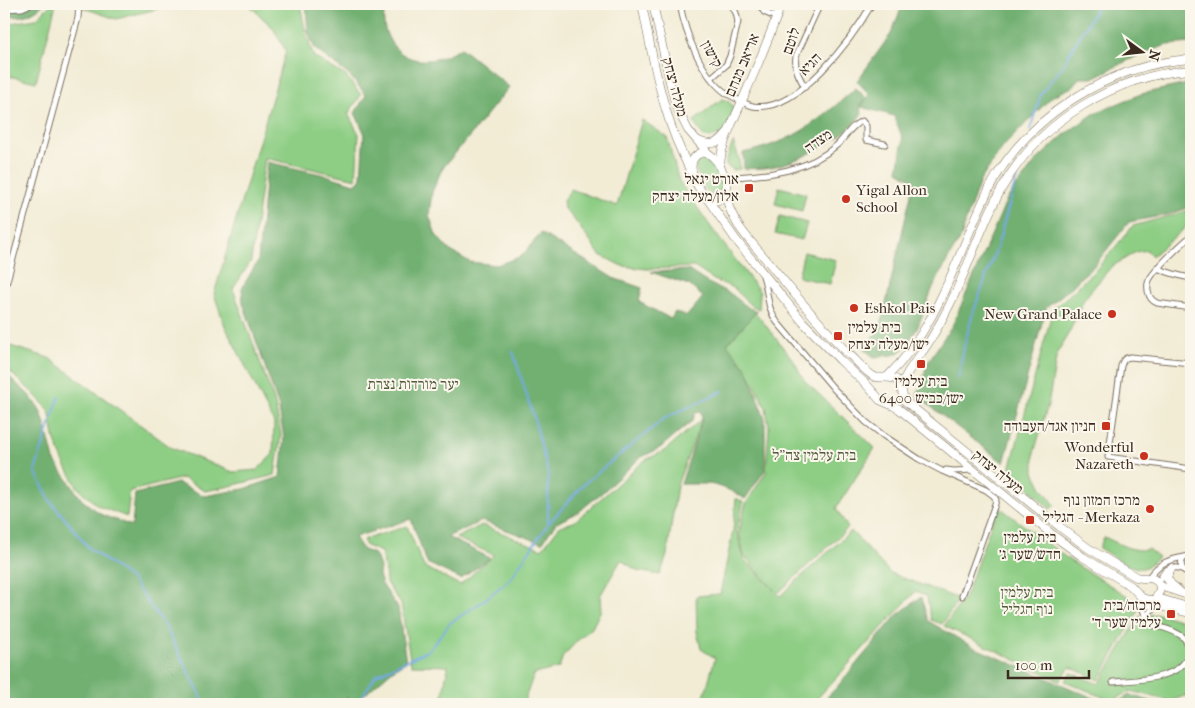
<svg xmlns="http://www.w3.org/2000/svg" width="1195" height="708" font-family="'IM FELL French Canon','Frank Ruhl Libre',serif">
	<rect width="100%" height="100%" fill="#fbf7ec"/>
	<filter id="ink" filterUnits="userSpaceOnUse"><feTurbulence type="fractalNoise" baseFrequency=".02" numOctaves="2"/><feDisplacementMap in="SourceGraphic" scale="10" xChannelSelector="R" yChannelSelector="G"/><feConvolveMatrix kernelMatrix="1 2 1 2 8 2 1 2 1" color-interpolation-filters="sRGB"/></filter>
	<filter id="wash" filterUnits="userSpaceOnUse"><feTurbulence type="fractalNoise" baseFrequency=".0096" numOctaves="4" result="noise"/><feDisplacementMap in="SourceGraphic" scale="20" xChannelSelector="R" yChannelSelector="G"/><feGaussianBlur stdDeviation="1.12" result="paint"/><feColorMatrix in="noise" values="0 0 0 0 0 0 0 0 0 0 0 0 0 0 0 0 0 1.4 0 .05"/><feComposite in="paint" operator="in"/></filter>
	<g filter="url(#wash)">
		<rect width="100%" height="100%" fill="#f2ecd5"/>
		<!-- green -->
		<g fill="#8dcd84" stroke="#647c51">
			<path d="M 51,4 L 56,4 L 36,82 L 4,75 L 4,22 L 11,23 L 36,19 Z"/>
			<path d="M 72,4 L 178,4 L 116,19 Z"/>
			<path d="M 248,4 L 300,4 L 306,34 L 314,57 L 346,76 L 361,95 L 348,114 L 359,134 L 356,179 L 265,158 L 251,261 L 233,289 L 274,400 L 281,435 L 275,475 L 226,487 L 205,491 L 183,478 L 130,491 L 127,517 L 98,506 L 78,488 L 64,463 L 55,441 L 49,410 L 31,391 L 12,374 L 4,365 L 4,344 L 49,358 L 172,448 L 233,472 L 257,470 L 273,454 L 274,423 L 225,326 L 214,294 L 286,51 L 273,28 Z"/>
			<path d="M 722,99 C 726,100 730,102 732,105 C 735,110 732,114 731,118 C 727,131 719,140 704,137 L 693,122 Z"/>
			<path d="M 642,120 L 667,137 L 679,181 L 713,230 L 760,292 L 759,309 L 749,304 L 734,288 L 714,280 L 694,267 L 647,269 L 622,266 L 600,255 L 573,218 L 564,209 L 563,201 L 571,189 L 617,206 Z"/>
			<path d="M 733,142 C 737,151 740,160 740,169 L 733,170 L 726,165 L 726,161 Z"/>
			<path d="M 701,158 C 705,157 706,157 709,159 C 715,164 727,189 719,194 C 717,195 714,196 711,195 C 706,192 696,173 696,168 C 696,163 698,160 701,158 Z"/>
			<path d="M 779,187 L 806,194 L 802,211 L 775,204 Z"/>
			<path d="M 1191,210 L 1191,223 L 1152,256 L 1147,250 L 1136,252 L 1111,267 L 1084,299 L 1070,331 L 1057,353 L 1048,405 L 1034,453 L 1034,472 L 1042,488 L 1055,505 L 1050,509 L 1010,469 L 1053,309 L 1076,289 L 1085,279 L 1094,272 L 1133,226 Z"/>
			<path d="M 780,216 L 807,223 L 802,240 L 775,234 Z"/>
			<path d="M 804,252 L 836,260 L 830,284 L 798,277 Z"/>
			<path d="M 755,312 L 794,361 L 804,380 L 875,448 L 836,508 L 848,528 L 777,594 L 780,596 L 851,531 L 890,573 L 959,599 L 942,624 L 931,620 L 927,597 L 916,591 L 812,704 L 702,704 L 715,658 L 701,649 L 697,632 L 696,596 L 720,594 L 733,531 L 736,498 L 743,502 L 737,531 L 744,559 L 775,591 L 744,556 L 739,533 L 745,505 L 766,472 L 769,427 L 766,408 L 750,376 L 726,346 Z"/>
			<path d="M 702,419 L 677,485 L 667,555 L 660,575 L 638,571 L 621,560 L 600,596 L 601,610 L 592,628 L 578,640 L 563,656 L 559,668 L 534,674 L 525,699 L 527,704 L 441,704 L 448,666 L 411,665 L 401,604 L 386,583 L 385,569 L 381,552 L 366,546 L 363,540 L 407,526 L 424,567 L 460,585 L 494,555 L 456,538 L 482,525 L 542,549 L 560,526 L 574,522 L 645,460 L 664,451 Z"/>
			<path d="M 998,506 L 1072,562 L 1129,597 L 1138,611 L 1099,680 L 1070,667 L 1060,681 L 944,626 L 965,597 Z"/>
			<path d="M 1104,537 C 1118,543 1133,553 1148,549 L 1158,557 C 1154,560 1150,565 1146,567 C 1134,573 1110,554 1099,548 Z"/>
			<path d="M 1158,614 L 1191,623 L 1191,694 L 1170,701 L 1131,691 L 1112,701 L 1065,681 L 1071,673 L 1099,684 L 1140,616 Z"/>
		</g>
		<!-- forest -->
		<g fill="#72b072" stroke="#566d48">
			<path d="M 4,4 L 44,4 C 30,16 22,18 4,16 Z"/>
			<path d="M 306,4 L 387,4 C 382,15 383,27 388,37 C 403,68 437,64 461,48 L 509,87 L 473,132 L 442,169 L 432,192 L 429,215 L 436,235 L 449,250 L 470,262 L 497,265 L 522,256 L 541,233 L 613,278 L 642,288 L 639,302 L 671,319 L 675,312 L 687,316 L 703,297 L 689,285 L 651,272 L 688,270 L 706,282 L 731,294 L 749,308 L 757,311 L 727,344 L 747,369 L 765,418 L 765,470 L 745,499 C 735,492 718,484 706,484 C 697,484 689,484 681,484 L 702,420 L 701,412 L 695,413 L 693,420 L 660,448 L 640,458 L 604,491 L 577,513 L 556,523 L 542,543 L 482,521 L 447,537 L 490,558 L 461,579 L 427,563 L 411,519 L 355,537 L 363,550 L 372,553 L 376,556 L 380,567 L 379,575 L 382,584 L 398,608 L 406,662 C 395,667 389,673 380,681 C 371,689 362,697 352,704 L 347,697 L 343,704 L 4,704 L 4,372 L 29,395 L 39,408 L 45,424 L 54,460 L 82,500 L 102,515 L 132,526 L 135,494 L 178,483 L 204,496 L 244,489 L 280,477 L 284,437 L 278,404 L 243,303 L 242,288 L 258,261 L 267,162 L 329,176 L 354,184 L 358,182 L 361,177 L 364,132 L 355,113 L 366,95 L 350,76 L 315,49 L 308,33 Z"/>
			<path d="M 906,4 L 1191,4 L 1191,43 L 1167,45 L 1139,55 L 1093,78 L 1079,78 L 1072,87 L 1053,96 L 1031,118 L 1003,147 L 980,181 L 963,229 L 962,236 L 948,259 L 931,292 L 917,329 L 903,350 L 893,355 L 874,357 L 864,349 L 881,325 L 914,181 L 898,171 L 903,139 L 894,116 L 861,107 L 869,94 L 857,81 L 891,34 L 900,11 Z"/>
			<path d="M 1191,83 L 1191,207 L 1166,215 L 1129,222 L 1093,267 L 1080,278 L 1073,286 L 1046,308 L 1004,463 L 917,396 L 928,362 L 953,324 L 1007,199 L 1037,160 L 1064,135 L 1095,113 L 1141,94 Z"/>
			<path d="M 856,88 L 866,98 L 860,107 L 862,113 C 854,126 844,133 831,141 C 812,153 793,163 771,167 C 762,169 753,168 744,169 L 743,153 C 757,150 770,146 784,140 C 810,129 834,107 856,88 Z"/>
			<path d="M 921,597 L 928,621 L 973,647 L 1108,704 L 820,704 L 837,687 L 897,615 Z"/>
			<path d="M 1129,695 L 1162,704 L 1116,704 Z"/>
		</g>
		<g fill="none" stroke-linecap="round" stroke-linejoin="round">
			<!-- stream -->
			<g stroke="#76aae3" stroke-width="2">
				<path d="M 1030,130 L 1041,94 L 1061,68 L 1099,4"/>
				<path d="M 1024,152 L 1027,142"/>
				<path d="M 513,352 L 535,421 L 548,473 L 548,524"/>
				<path d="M 958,379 L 965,342 L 973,313 L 997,247 L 1020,166"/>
				<path d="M 59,397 L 35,471 L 51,502 L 89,548 L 131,579 L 165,626 L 205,704"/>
				<path d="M 357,704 L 376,675 L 429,650 L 450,623 L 483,601 L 510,579 L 548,524 L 586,482 L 665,418 L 723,391"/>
			</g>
		</g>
	</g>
	<g filter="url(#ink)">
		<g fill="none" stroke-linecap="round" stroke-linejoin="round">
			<defs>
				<g id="street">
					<path d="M 680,4 C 685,33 701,75 726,93 C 735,98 744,104 753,106 C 798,114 853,37 872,4"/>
					<path d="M 759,4 L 764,12 L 777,18"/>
					<path d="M 4,9 L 22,8 L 31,4"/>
					<path d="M 711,78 L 726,65 L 730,56 L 738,22 L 736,13 L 731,4"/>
					<path d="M 805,87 C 799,77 794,68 796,56 L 820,4"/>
					<path d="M 723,173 L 730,177 L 734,177 C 770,175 808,171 837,145 C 845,138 851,125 862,121 L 866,126 L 866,140 L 885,144"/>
					<path d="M 1191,236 C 1181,245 1151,271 1148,283 C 1147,285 1148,289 1148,291 C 1149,297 1152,301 1157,303 L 1191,308"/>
					<path d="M 1157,268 C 1169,273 1179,276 1191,278"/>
					<path d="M 763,276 C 769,294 766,306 777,322 L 834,389 L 866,422 L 884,436 L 919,459 L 942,471 L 986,490 L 994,496 L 996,500 L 994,507 L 962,596"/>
					<path d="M 4,292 L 78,18 L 79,4"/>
					<path d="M 1191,363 L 1130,357 C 1124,358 1123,360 1121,366 L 1108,457 L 1191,469"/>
					<path d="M 946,470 L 954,471 L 973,470"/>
					<path d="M 1191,556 L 1185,557 C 1180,561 1180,567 1185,571 L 1191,572"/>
					<path d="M 1148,578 C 1159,563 1167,560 1185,557"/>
					<path d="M 1159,583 C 1163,569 1170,564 1184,570"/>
					<path d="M 1148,619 C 1147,611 1153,609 1159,606"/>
					<path d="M 1113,682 C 1134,680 1181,680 1188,655 C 1190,649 1187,641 1183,637 C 1176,631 1167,629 1158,626 C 1157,626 1152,625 1151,624 C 1149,623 1141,605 1138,601"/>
				</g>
				<g id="secondary">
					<path d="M 642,4 C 649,39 655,75 666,110 C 672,132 681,152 691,172"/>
					<path d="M 653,4 L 670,82 L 676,106 L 688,130 L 708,153"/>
					<path d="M 697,140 C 709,146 718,145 726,134"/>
					<path d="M 720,168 C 720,145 733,122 742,101 C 756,69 770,37 781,4"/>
					<path d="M 726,193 C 711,219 679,167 697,155 C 712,144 725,174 727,185 C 727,188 727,190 726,193 C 726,196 728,201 728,204 C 730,211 734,218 738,225 C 748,240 762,254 774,269 C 798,298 822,328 849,354 C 856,360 867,374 875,377 C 882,379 890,375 897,380 C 903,386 901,394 905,401 L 1060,527 L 1088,548 L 1136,577 C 1142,579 1149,577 1153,579 C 1164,583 1160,595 1153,600"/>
					<path d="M 706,197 L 736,240 L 803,322 L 840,360 L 866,384 L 880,400 L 894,406 L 899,409 L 1054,536 L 1083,557 L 1131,586 L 1142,598 L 1149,600 L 1164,600 L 1191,608"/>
					<path d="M 887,377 C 940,325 957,253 989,189 C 1027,116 1110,64 1191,59"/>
					<path d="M 901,387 C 905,373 916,361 925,348 C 934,335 942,320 949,306 C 969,267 981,225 1002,188 C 1040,121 1115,75 1191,70"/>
					<path d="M 1172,568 L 1169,571 L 1167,578 L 1171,584 L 1178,590"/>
					<path d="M 1160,586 L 1191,596"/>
					<path d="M 1142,603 L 1164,607 L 1191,613"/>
				</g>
			</defs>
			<!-- street casing -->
			<use href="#street" stroke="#7b6e5e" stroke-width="7"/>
			<!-- secondary casing -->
			<use href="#secondary" stroke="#7b6e5e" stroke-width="9"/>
			<!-- street -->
			<use href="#street" stroke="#fff" stroke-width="5"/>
			<!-- secondary -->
			<use href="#secondary" stroke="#fff" stroke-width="8"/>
		</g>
	</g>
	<!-- markers -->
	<g fill="#c8321e" stroke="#fbf7ec" stroke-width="2">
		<rect x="744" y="183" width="10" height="10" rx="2.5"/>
		<circle cx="846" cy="199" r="5"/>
		<circle cx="854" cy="308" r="5"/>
		<circle cx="1112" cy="314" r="5"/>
		<rect x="833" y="331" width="10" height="10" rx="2.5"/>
		<rect x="916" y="359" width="10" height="10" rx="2.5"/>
		<rect x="1101" y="421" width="10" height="10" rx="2.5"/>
		<circle cx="1144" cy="456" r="5"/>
		<circle cx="1150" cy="509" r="5"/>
		<rect x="1025" y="515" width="10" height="10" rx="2.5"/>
		<rect x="1166" y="609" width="10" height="10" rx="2.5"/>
	</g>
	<g text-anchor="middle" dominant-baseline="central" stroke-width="4" stroke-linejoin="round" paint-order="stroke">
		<!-- street labels -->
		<g font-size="15" fill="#3b2a1e" stroke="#fbf7ec">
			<text transform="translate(791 41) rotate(-71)">לוטם</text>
			<text transform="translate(712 54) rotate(62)">קישון</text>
			<text transform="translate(810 64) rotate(-45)">הגיא</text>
			<text transform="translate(742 65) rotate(-67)">אריאב מנחם</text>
			<text transform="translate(675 87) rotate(75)">מעלה יצחק</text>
			<text transform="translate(818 141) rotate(-35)">מצדה</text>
			<text transform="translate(998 472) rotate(39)">מעלה יצחק</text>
		</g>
		<!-- poi labels -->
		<g font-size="15" fill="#3b2a1e" stroke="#fbf7ec" text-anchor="end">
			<text x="739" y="179">אורט יגאל<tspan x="739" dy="17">אלון/מעלה יצחק</tspan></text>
			<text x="856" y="190" text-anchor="start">Yigal Allon<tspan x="856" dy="17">School</tspan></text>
			<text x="864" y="308" text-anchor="start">Eshkol Pais</text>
			<text x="1102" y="314">New Grand Palace</text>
			<text x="848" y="327" text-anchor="start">בית עלמין<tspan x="848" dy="17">ישן/מעלה יצחק</tspan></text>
			<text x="921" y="381" text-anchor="middle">בית עלמין<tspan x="921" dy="17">ישן/כביש 6400</tspan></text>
			<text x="1096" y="426">חניון אגד/העבודה</text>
			<text x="1134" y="447">Wonderful<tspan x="1134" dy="17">Nazareth</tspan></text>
			<text x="1140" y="500">מרכז המזון נוף<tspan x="1140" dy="17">הגליל - Merkaza</tspan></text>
			<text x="1030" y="537" text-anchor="middle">בית עלמין<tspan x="1030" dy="17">חדש/שער ג׳</tspan></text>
			<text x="1161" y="605">מרכזה/בית<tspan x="1161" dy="17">עלמין שער ד׳</tspan></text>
		</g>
		<!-- park labels -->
		<g font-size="15" fill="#545b3d" stroke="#fbf7ec">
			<text x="413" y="384">יער מורדות נצרת</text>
			<text x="814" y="455">בית עלמין צה"ל</text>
			<text x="1027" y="592">בית עלמין<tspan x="1027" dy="17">נוף הגליל</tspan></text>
		</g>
	</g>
	<!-- margin -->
	<rect width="1195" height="708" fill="none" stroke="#fbf7ec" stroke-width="20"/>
	<!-- north arrow -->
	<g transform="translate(1142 52) rotate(105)" stroke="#fbf7ec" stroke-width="4" paint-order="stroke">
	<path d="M0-4L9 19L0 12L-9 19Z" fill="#3b2a1e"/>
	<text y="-8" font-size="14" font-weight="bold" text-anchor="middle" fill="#3b2a1e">N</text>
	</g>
	<!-- scale -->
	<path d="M1008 670v8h81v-8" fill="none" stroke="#3b2a1e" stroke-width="2.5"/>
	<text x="1015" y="670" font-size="15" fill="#3b2a1e" stroke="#fbf7ec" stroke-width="4" paint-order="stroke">100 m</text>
</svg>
